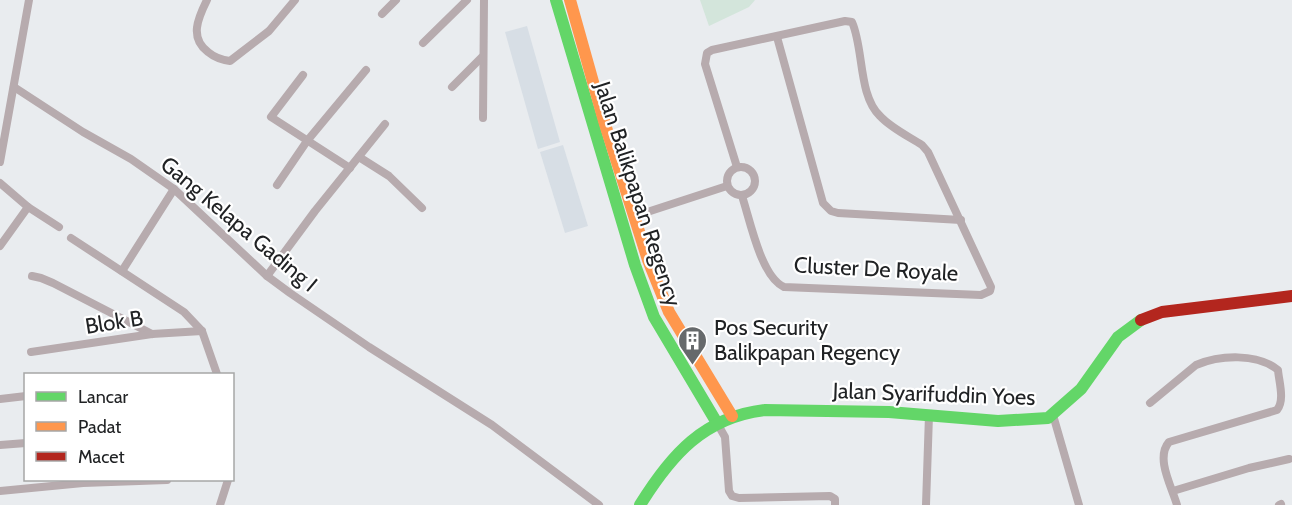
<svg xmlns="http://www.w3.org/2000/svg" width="1292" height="505" font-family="Cabin,sans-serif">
	<rect width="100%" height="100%" fill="#e9ecef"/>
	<!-- built -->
	<g fill="#d7dee5">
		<path d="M 527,26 L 560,142 L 538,149 L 505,32 Z"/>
		<path d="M 563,145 L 588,226 L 565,233 L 540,152 Z"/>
	</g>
	<!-- green -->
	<path fill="#d3e5db" d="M 700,0 L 755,0 L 749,7 L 709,26 Z"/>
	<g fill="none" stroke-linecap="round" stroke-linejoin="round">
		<!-- street -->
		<g stroke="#b7abae" stroke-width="8">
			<path d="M 207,0 C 198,18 189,38 208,52 C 214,57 222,60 230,61 L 269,31 L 295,0"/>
			<path d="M 382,14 L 396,0"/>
			<path d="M 777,37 L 823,203 L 831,211 L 838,213 L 961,220"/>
			<path d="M 423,43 L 467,0"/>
			<path d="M 303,75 L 271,117 L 350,168"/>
			<path d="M 14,87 L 83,132 L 131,159 L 174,189 L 267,276 L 290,293 L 369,347 L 492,425 L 599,505"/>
			<path d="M 452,87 L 482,57"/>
			<path d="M 483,118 L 484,0"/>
			<path d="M 359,157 L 389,176 L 422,208"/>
			<path d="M 0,162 L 29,0"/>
			<circle cx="741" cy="181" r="14"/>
			<path d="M 737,167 L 705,64 L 707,53 L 712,50 L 845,21 L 852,22 C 864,49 858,95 880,116 C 891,128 908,136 922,145 L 928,152 L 991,287 L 990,291 L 981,295 L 784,287 C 761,277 750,220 742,196"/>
			<path d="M 0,183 L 28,207 L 59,227"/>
			<path d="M 277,185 L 307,141 L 366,70"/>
			<path d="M 635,216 L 727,186"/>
			<path d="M 71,238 L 184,312 L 202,331 L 217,374"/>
			<path d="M 0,246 L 28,207"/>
			<path d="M 122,271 L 174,189"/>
			<path d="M 32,276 L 41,278 L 53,283 L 152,334"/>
			<path d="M 267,276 L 315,211 L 385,124"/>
			<path d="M 31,352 L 152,334 L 202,331"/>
			<path d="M 0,399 L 26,396"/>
			<path d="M 1150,403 L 1196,365 C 1220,355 1257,353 1278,370 C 1279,382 1285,400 1277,410 L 1169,442 C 1155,458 1172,487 1177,505"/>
			<path d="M 1053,415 L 1079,505"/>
			<path d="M 717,423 L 725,437 L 729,491 L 732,496 L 739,498 L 830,496 L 835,499 L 835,505"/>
			<path d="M 0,445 L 26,443"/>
			<path d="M 0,491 L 83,483 L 167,480"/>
			<path d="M 1173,491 L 1249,468 L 1289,459"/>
			<path d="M 220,505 L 228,480"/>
			<path d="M 926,505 L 929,415"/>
			<path d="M 1279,505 L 1281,504"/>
		</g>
		<!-- fast -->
		<g stroke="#63d668" stroke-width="12">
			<path d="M 556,0 L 635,265 L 654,317 L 717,423"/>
			<path d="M 640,505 C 671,455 704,417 765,410 L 889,412 L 998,421 L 1048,418 L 1081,389 L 1118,337 L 1141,320"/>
		</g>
		<!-- slow -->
		<path stroke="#ff974d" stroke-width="12" d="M 570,0 L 604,121 L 648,260 L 669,312 L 732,416"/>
		<!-- jam -->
		<path stroke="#b3261e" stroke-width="12" d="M 1141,320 L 1162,312 L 1292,296"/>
	</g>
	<!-- icons -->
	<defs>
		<symbol id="building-pin" viewBox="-11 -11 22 30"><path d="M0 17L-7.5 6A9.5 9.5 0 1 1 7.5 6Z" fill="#66696b" stroke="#fff"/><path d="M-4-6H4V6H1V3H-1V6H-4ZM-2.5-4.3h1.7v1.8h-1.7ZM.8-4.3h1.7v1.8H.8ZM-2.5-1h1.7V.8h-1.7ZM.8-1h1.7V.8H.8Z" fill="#fff"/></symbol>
	</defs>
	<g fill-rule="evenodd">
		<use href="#building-pin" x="676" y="324" width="33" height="45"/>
	</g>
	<g text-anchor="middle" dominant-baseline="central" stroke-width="4.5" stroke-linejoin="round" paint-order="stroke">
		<!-- street labels -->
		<g font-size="22" fill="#202224" stroke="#fff">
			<text transform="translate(638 194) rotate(72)">Jalan Balikpapan Regency</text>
			<text transform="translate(239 224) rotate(40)">Gang Kelapa Gading I</text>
			<text transform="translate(876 269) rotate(3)">Cluster De Royale</text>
			<text transform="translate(114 322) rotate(-9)">Blok B</text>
			<text transform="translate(934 394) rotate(2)">Jalan Syarifuddin Yoes</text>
		</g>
		<!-- poi labels -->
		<g font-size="22" fill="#202224" stroke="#fff" text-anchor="start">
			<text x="714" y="327">Pos Security<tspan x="714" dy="25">Balikpapan Regency</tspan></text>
		</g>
	</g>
	<!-- legend -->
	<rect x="24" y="373" width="210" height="108" fill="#ffffff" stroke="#a6a7a7" stroke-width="1.5"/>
	<rect x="36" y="392" width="30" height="9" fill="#63d668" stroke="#a6a7a7" stroke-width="1.5"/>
	<text x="78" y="403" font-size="18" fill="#202224">Lancar</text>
	<rect x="36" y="422" width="30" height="9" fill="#ff974d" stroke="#a6a7a7" stroke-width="1.5"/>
	<text x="78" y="433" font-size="18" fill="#202224">Padat</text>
	<rect x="36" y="452" width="30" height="9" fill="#b3261e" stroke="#a6a7a7" stroke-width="1.5"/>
	<text x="78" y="463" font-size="18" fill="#202224">Macet</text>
</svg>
